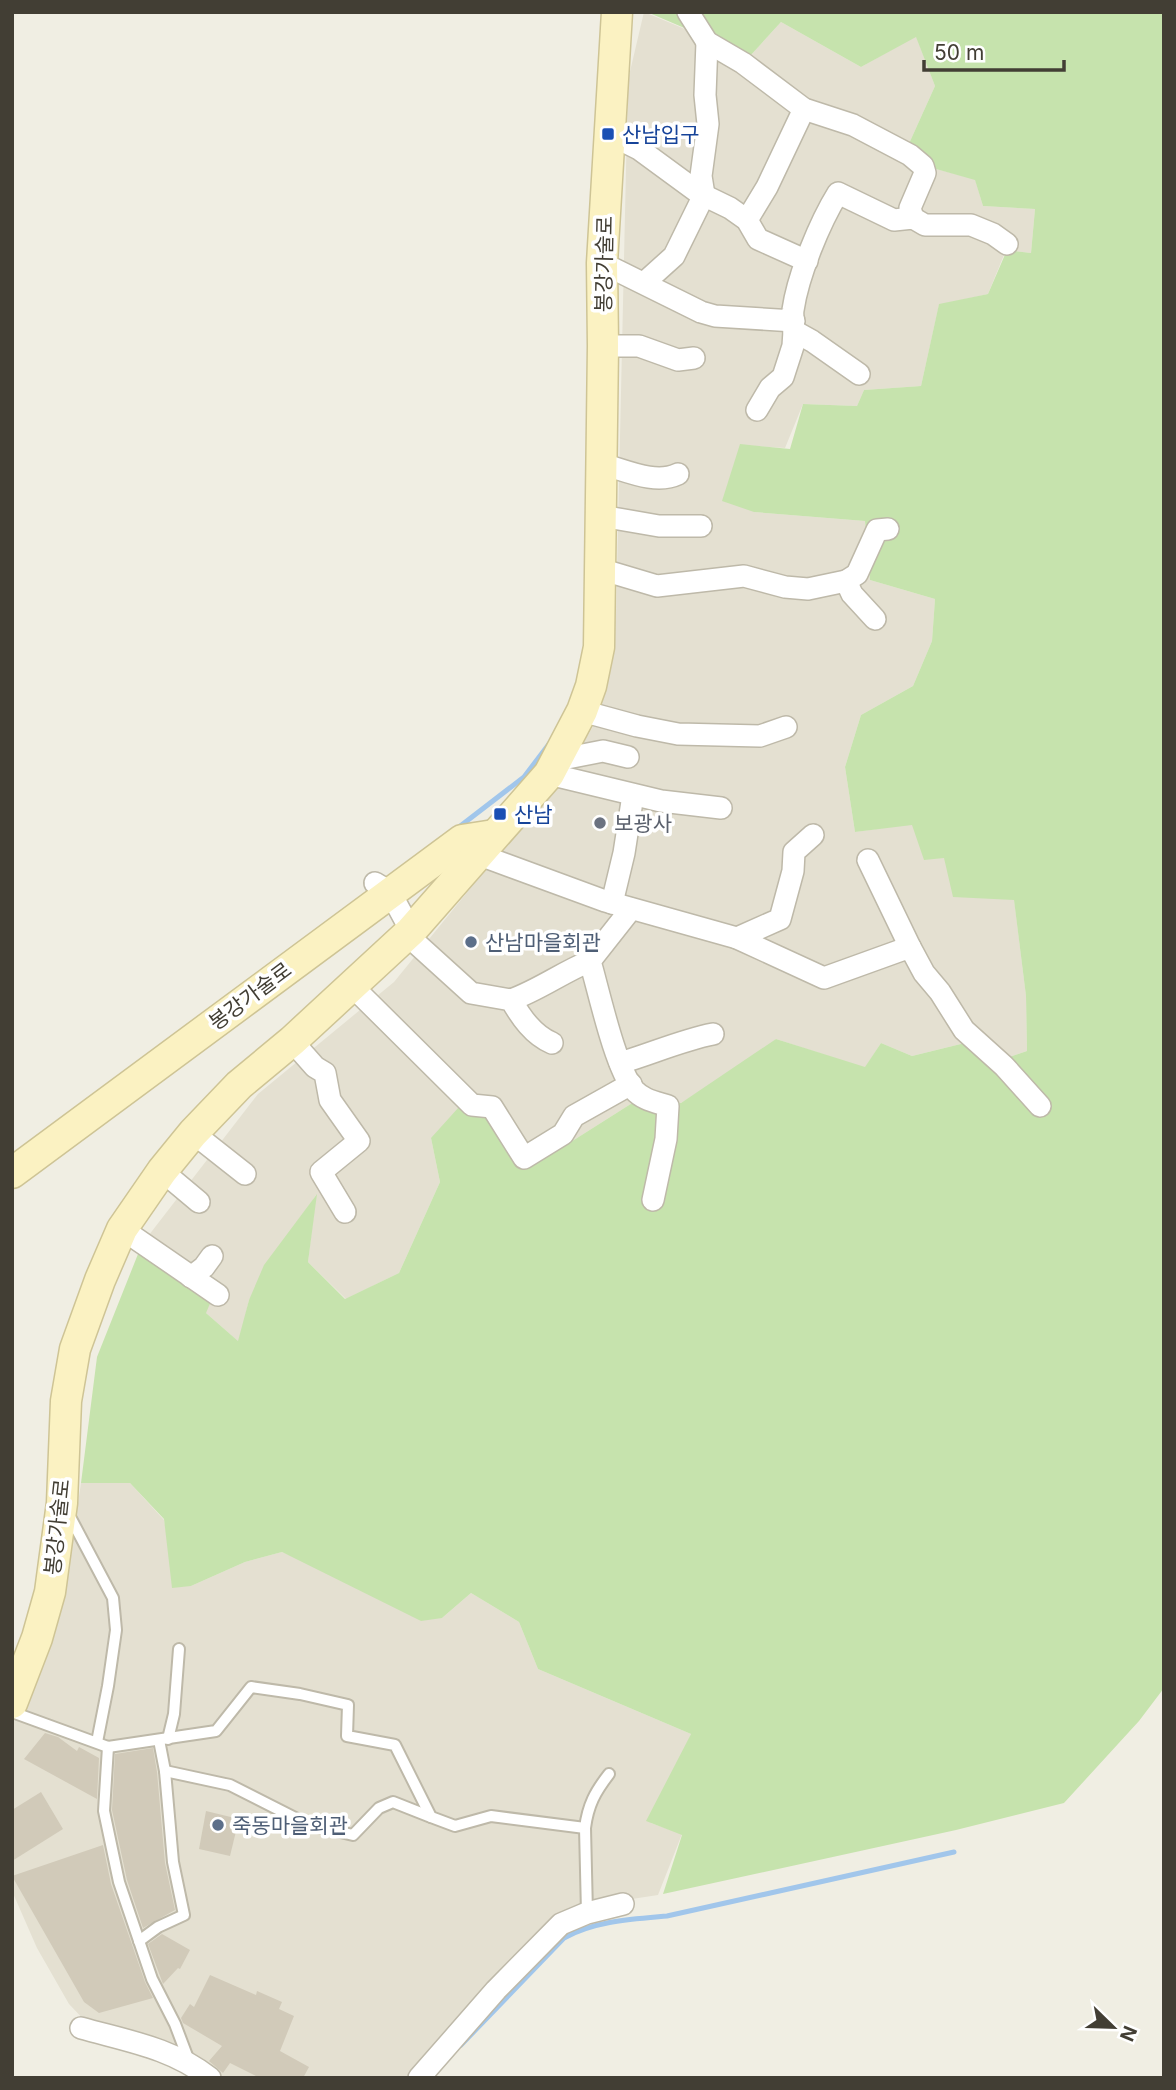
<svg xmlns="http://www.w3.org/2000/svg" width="1176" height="2090" font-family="Inter,'Noto Sans KR',sans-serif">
	<rect width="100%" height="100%" fill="#f0eee3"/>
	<!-- residential -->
	<g fill="#e4e0d1">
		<path d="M 644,12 L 750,56 L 781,22 L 861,67 L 916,36 L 935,86 L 907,148 L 936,169 L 975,179 L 983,206 L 1035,209 L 1031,253 L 1006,250 L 988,294 L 939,305 L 921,386 L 864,390 L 857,406 L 803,404 L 785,448 L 740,445 L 754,512 L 865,521 L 870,580 L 935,599 L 932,641 L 913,686 L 861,715 L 845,767 L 855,832 L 912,824 L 944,858 L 1014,899 L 1026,996 L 1027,1051 L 1001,1060 L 973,1041 L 912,1056 L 881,1043 L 865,1068 L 776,1039 L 762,1052 L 681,1103 L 637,1100 L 536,1164 L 431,1138 L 440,1182 L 399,1273 L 346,1299 L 308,1262 L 316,1195 L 249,1300 L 239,1342 L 206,1313 L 142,1244 L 258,1094 L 394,982 L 570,766 L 599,716 L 616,616 L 628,80 Z"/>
		<path d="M 81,1483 L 130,1483 L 164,1520 L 169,1545 L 191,1586 L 245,1562 L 282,1552 L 442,1618 L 471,1593 L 519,1622 L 538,1669 L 691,1734 L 651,1823 L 682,1834 L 658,1895 L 573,1908 L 414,2078 L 226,2078 L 161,2045 L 88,2024 L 69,2004 L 37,1948 L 12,1891 L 12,1726 L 30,1686 L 65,1589 Z"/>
	</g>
	<!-- green -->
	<path fill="#c6e3ad" d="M 647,12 L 1164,12 L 1164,1688 L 1139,1721 L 1064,1803 L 956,1830 L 663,1894 L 682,1835 L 646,1821 L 691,1734 L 538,1669 L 519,1622 L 471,1593 L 442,1618 L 421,1621 L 282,1552 L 245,1562 L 191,1586 L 172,1588 L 164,1519 L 130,1483 L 81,1483 L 97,1357 L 142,1244 L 217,1287 L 206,1313 L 238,1341 L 249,1300 L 264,1265 L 317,1194 L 308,1262 L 345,1299 L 399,1273 L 440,1182 L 431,1138 L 468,1097 L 536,1164 L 637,1100 L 681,1103 L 776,1039 L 865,1067 L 881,1043 L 912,1056 L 973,1041 L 1001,1060 L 1027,1051 L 1026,996 L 1014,900 L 953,897 L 944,858 L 924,860 L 912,825 L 855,832 L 845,767 L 861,715 L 913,686 L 932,641 L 935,599 L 870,580 L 865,521 L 754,512 L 722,501 L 740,444 L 790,449 L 803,404 L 857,406 L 864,390 L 921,386 L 939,304 L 988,294 L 1007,250 L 1031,253 L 1035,209 L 983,206 L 975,180 L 936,169 L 907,148 L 935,86 L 916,37 L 861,67 L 781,22 L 750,56 Z"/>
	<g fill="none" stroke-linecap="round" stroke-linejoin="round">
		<!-- stream -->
		<g stroke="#a1c6eb" stroke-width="5">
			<path d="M 459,827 L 524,777 L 549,744"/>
			<path d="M 461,2045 L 564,1938 C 594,1921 633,1919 667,1916 L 954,1852"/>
		</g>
	</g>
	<!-- building -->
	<g fill="#d1cab9">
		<path d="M 45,1733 L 58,1737 L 77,1751 L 79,1747 L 99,1758 L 97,1799 L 24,1759 Z"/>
		<path d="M 153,1748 L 157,1772 L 165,1863 L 175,1910 L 143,1928 L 127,1880 L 112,1810 L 115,1754 Z"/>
		<path d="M 41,1792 L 63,1829 L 12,1861 L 12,1810 Z"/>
		<path d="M 206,1811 L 239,1819 L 230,1856 L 199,1849 Z"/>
		<path d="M 103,1845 L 111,1884 L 145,1982 L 153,1998 L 99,2013 L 84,2002 L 12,1876 Z"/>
		<path d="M 162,1934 L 190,1950 L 180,1969 L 178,1968 L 163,1984 L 148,1944 Z"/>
		<path d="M 210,1975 L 256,1995 L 257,1991 L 282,2002 L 279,2009 L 294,2016 L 280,2051 L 309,2067 L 303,2078 L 260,2078 L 230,2063 L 223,2073 L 209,2061 L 222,2046 L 183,2023 L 181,2018 L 190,2004 L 194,2007 Z"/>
	</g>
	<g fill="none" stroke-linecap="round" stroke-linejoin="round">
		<defs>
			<g id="lane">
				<path d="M 68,1513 L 113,1598 L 116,1630 L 108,1686 L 97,1742"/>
				<path d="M 12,1712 L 108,1747 L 216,1731 L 251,1687 L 300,1694 L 348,1705 L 347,1736 L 395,1745 L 431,1817 L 455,1826 L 491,1816 L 585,1828 L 587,1913"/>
				<path d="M 168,1739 L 174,1714 L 179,1649"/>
				<path d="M 108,1747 L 104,1811 L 119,1882 L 152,1979 L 175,2024 L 189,2061"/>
				<path d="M 165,1771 L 230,1785 L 307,1824 L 353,1835 L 379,1808 L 393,1802 L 431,1817"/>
				<path d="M 585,1828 C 588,1805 595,1792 609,1774"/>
				<path d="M 139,1941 L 158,1927 L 184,1915 L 173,1862 L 165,1771 L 159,1740"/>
			</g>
			<g id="street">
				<path d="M 688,12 L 707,42 L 743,63 L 804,109 L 853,125 L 910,155 L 923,166 L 925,173 L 910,208 L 913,218"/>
				<path d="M 609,134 L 639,149 L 699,193 L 730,208 L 747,220 L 758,239 L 807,261"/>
				<path d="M 747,220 L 767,187 L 804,109"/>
				<path d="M 602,263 L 701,312 L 715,316 L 794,321"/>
				<path d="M 644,283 L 674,256 L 704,195 L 701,176 L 708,124 L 705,95 L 707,42"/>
				<path d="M 603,346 L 639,346 L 678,360 L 694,358"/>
				<path d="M 859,374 L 812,341 L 794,331 C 794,324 792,316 793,310 C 798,275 820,222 838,193 L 894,220 L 913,218 L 925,225 L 971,225 L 993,234 L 1007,244"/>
				<path d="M 757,410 L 770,388 L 783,377 L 793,346 L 794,331"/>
				<path d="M 602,464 C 625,470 655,485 678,474"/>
				<path d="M 601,516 L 659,526 L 701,526"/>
				<path d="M 600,569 L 657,586 L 744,576 L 785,587 L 808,589 L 846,581 L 857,574 L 877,530 L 888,529"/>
				<path d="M 846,581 L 852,594 L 875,619"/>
				<path d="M 582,711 L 637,726 L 678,734 L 760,736 L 786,727"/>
				<path d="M 557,760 L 603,751 L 628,757"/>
				<path d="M 549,774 L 661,801 L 721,808"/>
				<path d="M 477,854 L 605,901 L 737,938 L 780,919 L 793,871 L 794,852 L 813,835"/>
				<path d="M 868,860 L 910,947"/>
				<path d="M 375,883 L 390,892 L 411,931"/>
				<path d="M 612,903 L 624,853 L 633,795"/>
				<path d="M 631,909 L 590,961 C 599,992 615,1067 634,1090 C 643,1100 656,1102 668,1106 L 666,1139 L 653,1200"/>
				<path d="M 407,935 L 471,993 L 511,1000 C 521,1017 533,1035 552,1043"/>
				<path d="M 737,938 L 824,978 L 910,947 L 924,973 L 940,992 L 964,1030 L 1004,1066 L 1040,1106"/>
				<path d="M 353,987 L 472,1105 L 492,1107 L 524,1158 L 563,1134 L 574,1116 L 631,1084"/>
				<path d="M 511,1000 C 539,990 563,972 590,961"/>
				<path d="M 292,1041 L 315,1067 L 325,1073 L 330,1100 L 359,1141 L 321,1172 L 345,1212"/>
				<path d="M 620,1063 C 651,1054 682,1040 713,1034"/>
				<path d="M 193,1133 L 245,1174"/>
				<path d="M 162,1171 L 199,1202"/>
				<path d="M 122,1229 L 218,1295"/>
				<path d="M 191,1277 L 204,1267 L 212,1256"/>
				<path d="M 81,2028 C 127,2041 172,2048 210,2078"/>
				<path d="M 419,2078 L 496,1990 L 561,1924 L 587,1913 L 623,1904"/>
			</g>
			<g id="secondary">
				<path d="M 12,1173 L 462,840 L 494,835"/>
				<path d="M 12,1703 L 37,1638 L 50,1592 L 62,1503 L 66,1401 L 75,1349 L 100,1280 L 122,1229 L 162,1171 L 193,1133 L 239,1085 L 292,1041 L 411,931 L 549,774 L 582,711 L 591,686 L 599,647 L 603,346 L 602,263 L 617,12"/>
			</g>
		</defs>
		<!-- lane casing -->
		<use href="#lane" stroke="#beb9a9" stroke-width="14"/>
		<!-- street casing -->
		<use href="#street" stroke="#beb9a9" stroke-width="24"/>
		<!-- secondary casing -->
		<use href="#secondary" stroke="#cec495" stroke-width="33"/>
		<!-- lane -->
		<use href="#lane" stroke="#fff" stroke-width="10"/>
		<!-- street -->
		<use href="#street" stroke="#fff" stroke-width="21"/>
		<!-- secondary -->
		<use href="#secondary" stroke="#fbf2c2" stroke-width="30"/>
	</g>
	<!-- markers -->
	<g fill="#1a4fb4" stroke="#fff" stroke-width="2.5">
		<rect x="601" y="127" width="14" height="14" rx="3.5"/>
		<rect x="493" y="807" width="14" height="14" rx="3.5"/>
	</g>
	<circle fill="#6b7280" stroke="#fff" stroke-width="2.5" cx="600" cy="823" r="7"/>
	<g fill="#5c6f8a" stroke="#fff" stroke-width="2.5">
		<circle cx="471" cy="942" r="7"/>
		<circle cx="218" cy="1825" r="7"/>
	</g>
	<g text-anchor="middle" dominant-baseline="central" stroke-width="7" stroke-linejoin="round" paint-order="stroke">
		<!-- transit labels -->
		<g font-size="21" fill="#164399" stroke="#fff" text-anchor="start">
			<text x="622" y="134">산남입구</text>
			<text x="514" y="814">산남</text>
		</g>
		<!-- street labels -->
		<g font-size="21" fill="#423e34" stroke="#fff">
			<text transform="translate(604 264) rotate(-89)">봉강가술로</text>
			<text transform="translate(250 996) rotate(-37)">봉강가술로</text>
			<text transform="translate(57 1527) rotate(-84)">봉강가술로</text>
		</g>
		<!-- worship labels -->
		<g font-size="21" fill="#5b616d" stroke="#fff" text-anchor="start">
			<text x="614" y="823">보광사</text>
		</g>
		<!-- service labels -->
		<g font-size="21" fill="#4e5e75" stroke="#fff" text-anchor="start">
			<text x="485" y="942">산남마을회관</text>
			<text x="232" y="1825">죽동마을회관</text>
		</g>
	</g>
	<!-- border -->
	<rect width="1176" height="2090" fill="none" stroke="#423e34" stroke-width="28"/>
	<!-- north arrow -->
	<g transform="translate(1113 2027) rotate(113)" stroke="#ffffff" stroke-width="5" paint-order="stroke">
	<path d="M0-5L12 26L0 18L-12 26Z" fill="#423e34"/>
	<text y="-10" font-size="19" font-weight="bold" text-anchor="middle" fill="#423e34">N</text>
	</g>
	<!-- scale -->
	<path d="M924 60v10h140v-10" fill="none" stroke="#423e34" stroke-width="3.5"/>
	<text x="934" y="60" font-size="21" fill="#423e34" stroke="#ffffff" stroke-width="5" paint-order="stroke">50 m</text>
</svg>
